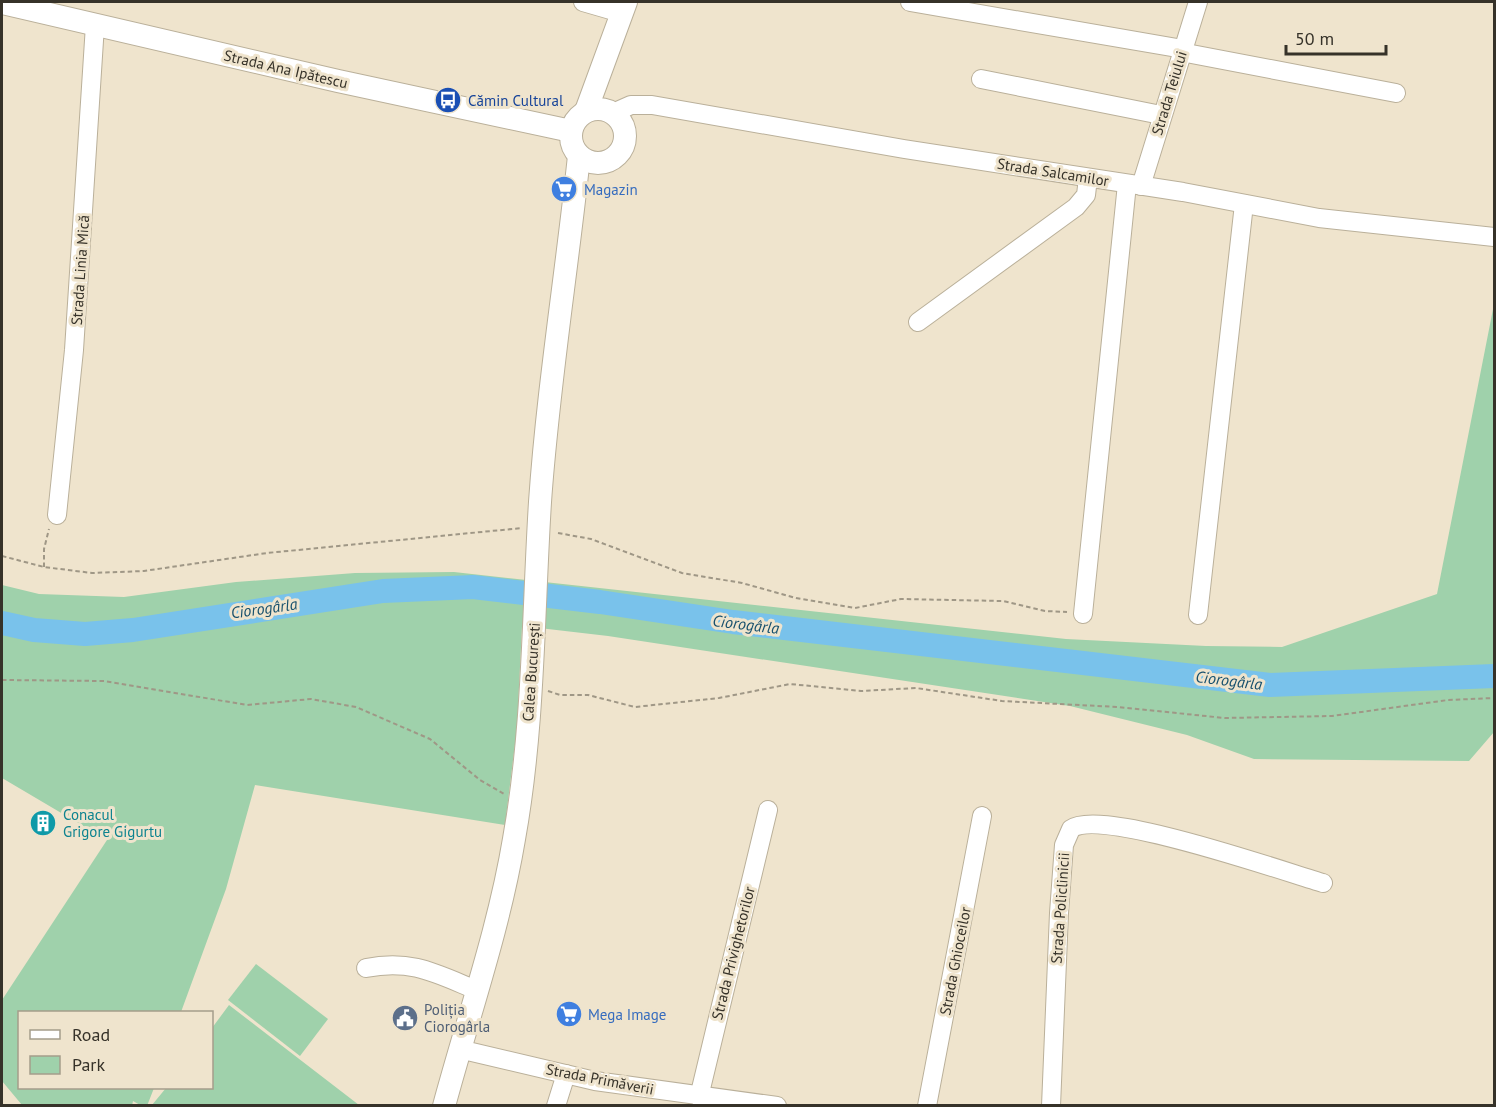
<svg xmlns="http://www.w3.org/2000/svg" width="1496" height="1107" font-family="'PT Sans',sans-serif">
	<rect width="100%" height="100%" fill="#efe4cd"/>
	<!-- green -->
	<g fill="#9fd1ab">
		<path d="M 1494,304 L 1494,732 L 1469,761 L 1254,759 L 1187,735 L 1070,706 L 608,636 L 522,626 L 517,728 L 505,825 L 255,785 L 226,889 L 181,1012 L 20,1012 L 20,1088 L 154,1088 L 147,1106 L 140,1105 L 133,1101 L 132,1106 L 22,1105 L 2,1081 L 2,1000 L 107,840 L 2,778 L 2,585 L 39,594 L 124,597 L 236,582 L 355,573 L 454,572 L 1066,639 L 1206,646 L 1282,647 L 1437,594 Z"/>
		<path d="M 256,964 L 328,1019 L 300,1056 L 228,1000 Z"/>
		<path d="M 229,1005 L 359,1105 L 152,1105 L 166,1088 L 212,1088 L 212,1028 Z"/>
	</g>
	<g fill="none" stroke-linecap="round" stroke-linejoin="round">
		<!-- river -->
		<path stroke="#79c2eb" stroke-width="24" d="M 2,623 L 34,630 L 85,634 L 133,630 L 383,591 L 473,587 L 600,602 L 733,622 L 1270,685 L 1494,676"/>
		<defs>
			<g id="minor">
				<path d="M 583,2 L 621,13"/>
				<path d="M 910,2 L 1183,49"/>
				<path d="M 1181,52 L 1396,93"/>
				<path d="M 981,79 L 1161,115"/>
				<path d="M 613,113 L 631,105 L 652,105 L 904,149 L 1183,192 L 1319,218 L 1494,237"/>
				<path d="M 1141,186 L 1198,2"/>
				<path d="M 918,322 L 1076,207 L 1086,195 L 1088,178"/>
				<path d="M 57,515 L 74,350 L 95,25"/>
				<path d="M 1083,614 L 1127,184"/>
				<path d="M 1198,615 L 1244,204"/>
				<path d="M 366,968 C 411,959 435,973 476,990"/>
				<path d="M 459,1049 L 595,1081 L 777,1106"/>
				<path d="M 699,1097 L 768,810"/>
				<path d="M 556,1106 L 566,1074"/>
				<path d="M 927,1106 L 982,816"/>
				<path d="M 1051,1106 L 1059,913 L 1064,845 L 1071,829 C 1100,807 1282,871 1323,883"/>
			</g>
			<g id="major">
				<path d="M 2,3 L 338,81 L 571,131"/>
				<circle cx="598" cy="136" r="27"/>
				<path d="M 586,111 L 626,2"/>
				<path d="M 444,1106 C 468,1017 499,929 514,839 C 534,728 533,614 540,502 C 548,386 567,271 579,156"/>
			</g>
		</defs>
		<!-- minor casing -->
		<use href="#minor" stroke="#bab09a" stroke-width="20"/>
		<!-- major casing -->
		<use href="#major" stroke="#bab09a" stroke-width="24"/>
		<!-- path -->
		<g stroke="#9f9786" stroke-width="2" stroke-dasharray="4.5 3" stroke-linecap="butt">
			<path d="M 558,533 L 591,539 L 682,573 L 742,583 L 796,598 L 855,608 L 901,599 L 1003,601 L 1045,611 L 1067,612"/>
			<path d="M 2,556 L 44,567 L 92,573 L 144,571 L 267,553 L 522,528"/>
			<path d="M 44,567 L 44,549 L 49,529"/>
			<path d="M 2,680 L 104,681 L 247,705 L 311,699 L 356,707 L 430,739 L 480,780 L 504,794"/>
			<path d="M 548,691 L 560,695 L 588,695 L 635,707 L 719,698 L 790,684 L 861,691 L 916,688 L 1002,701 L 1117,707 L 1225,718 L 1332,716 L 1448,700 L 1494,698"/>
		</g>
		<!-- minor -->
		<use href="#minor" stroke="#fff" stroke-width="18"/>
		<!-- major -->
		<use href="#major" stroke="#fff" stroke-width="22"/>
	</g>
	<!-- icons -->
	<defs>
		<symbol id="bus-disc" viewBox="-11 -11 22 22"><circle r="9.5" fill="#1a4fb4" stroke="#efe4cd"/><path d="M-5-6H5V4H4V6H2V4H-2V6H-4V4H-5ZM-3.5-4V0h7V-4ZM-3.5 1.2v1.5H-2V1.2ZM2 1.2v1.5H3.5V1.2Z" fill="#fff"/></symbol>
		<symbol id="supermarket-disc" viewBox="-11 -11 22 22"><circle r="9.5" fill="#3f7fe0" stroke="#efe4cd"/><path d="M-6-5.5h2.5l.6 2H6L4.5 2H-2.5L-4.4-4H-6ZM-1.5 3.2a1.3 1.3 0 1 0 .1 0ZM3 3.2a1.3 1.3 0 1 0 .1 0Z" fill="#fff"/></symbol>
		<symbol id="building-disc" viewBox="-11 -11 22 22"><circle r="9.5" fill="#0f9aa8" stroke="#efe4cd"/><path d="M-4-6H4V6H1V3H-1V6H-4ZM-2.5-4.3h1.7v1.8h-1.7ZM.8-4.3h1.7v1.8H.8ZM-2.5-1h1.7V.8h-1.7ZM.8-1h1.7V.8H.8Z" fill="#fff"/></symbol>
		<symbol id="civic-disc" viewBox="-11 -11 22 22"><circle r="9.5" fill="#5c6f8a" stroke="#efe4cd"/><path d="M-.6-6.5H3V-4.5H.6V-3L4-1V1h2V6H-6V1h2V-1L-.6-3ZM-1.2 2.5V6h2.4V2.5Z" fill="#fff"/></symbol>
	</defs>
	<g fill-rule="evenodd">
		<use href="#bus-disc" x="433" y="85" width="30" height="30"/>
		<use href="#supermarket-disc" x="549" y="174" width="30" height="30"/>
		<use href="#building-disc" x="28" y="808" width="30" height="30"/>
		<use href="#supermarket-disc" x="554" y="999" width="30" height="30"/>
		<use href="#civic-disc" x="390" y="1003" width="30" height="30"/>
	</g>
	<g text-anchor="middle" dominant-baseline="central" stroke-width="6" stroke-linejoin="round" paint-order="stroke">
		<!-- street labels -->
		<g font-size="15" fill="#363229" stroke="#efe4cd">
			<text transform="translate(286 69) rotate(13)">Strada Ana Ipătescu</text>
			<text transform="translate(1169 93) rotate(-73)">Strada Teiului</text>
			<text transform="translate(1053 172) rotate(9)">Strada Salcamilor</text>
			<text transform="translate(80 270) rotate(-86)">Strada Linia Mică</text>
			<text transform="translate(531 672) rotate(-86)">Calea București</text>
			<text transform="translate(1060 908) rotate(-86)">Strada Policlinicii</text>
			<text transform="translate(733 953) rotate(-76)">Strada Privighetorilor</text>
			<text transform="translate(955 961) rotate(-79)">Strada Ghioceilor</text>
			<text transform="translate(600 1079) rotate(11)">Strada Primăverii</text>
		</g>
		<!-- transit labels -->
		<g font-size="15" fill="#164399" stroke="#efe4cd" text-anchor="start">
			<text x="468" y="100">Cămin Cultural</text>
		</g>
		<!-- shop labels -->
		<g font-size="15" fill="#366cbe" stroke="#efe4cd" text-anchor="start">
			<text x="584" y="189">Magazin</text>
			<text x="588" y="1014">Mega Image</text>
		</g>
		<!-- culture labels -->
		<g font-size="15" fill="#0d838f" stroke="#efe4cd" text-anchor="start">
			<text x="63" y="814">Conacul<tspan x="63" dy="17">Grigore Gigurtu</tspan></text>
		</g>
		<!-- service labels -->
		<g font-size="15" fill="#4e5e75" stroke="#efe4cd" text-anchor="start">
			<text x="424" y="1009">Poliția<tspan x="424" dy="17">Ciorogârla</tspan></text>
		</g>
		<!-- water labels -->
		<g font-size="16" font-style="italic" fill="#17506d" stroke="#efe4cd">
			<text transform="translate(264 608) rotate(-8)">Ciorogârla</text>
			<text transform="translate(746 624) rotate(7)">Ciorogârla</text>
			<text transform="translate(1229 680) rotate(7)">Ciorogârla</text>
		</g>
	</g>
	<!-- border -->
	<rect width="1496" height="1107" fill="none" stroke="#363229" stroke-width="6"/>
	<!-- legend -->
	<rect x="18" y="1011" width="195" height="78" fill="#efe4cd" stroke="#a59d8b" stroke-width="1.5"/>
	<rect x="30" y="1030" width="30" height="9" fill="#ffffff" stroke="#a59d8b" stroke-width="1.5"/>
	<text x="72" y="1041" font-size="18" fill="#363229">Road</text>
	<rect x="30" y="1056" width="30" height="18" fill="#9fd1ab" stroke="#a59d8b" stroke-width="1.5"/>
	<text x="72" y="1071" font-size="18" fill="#363229">Park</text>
	<!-- scale -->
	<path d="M1286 45v9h100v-9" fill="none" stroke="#363229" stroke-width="3"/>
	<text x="1295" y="45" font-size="18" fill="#363229" stroke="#efe4cd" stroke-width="4.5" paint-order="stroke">50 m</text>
</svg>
